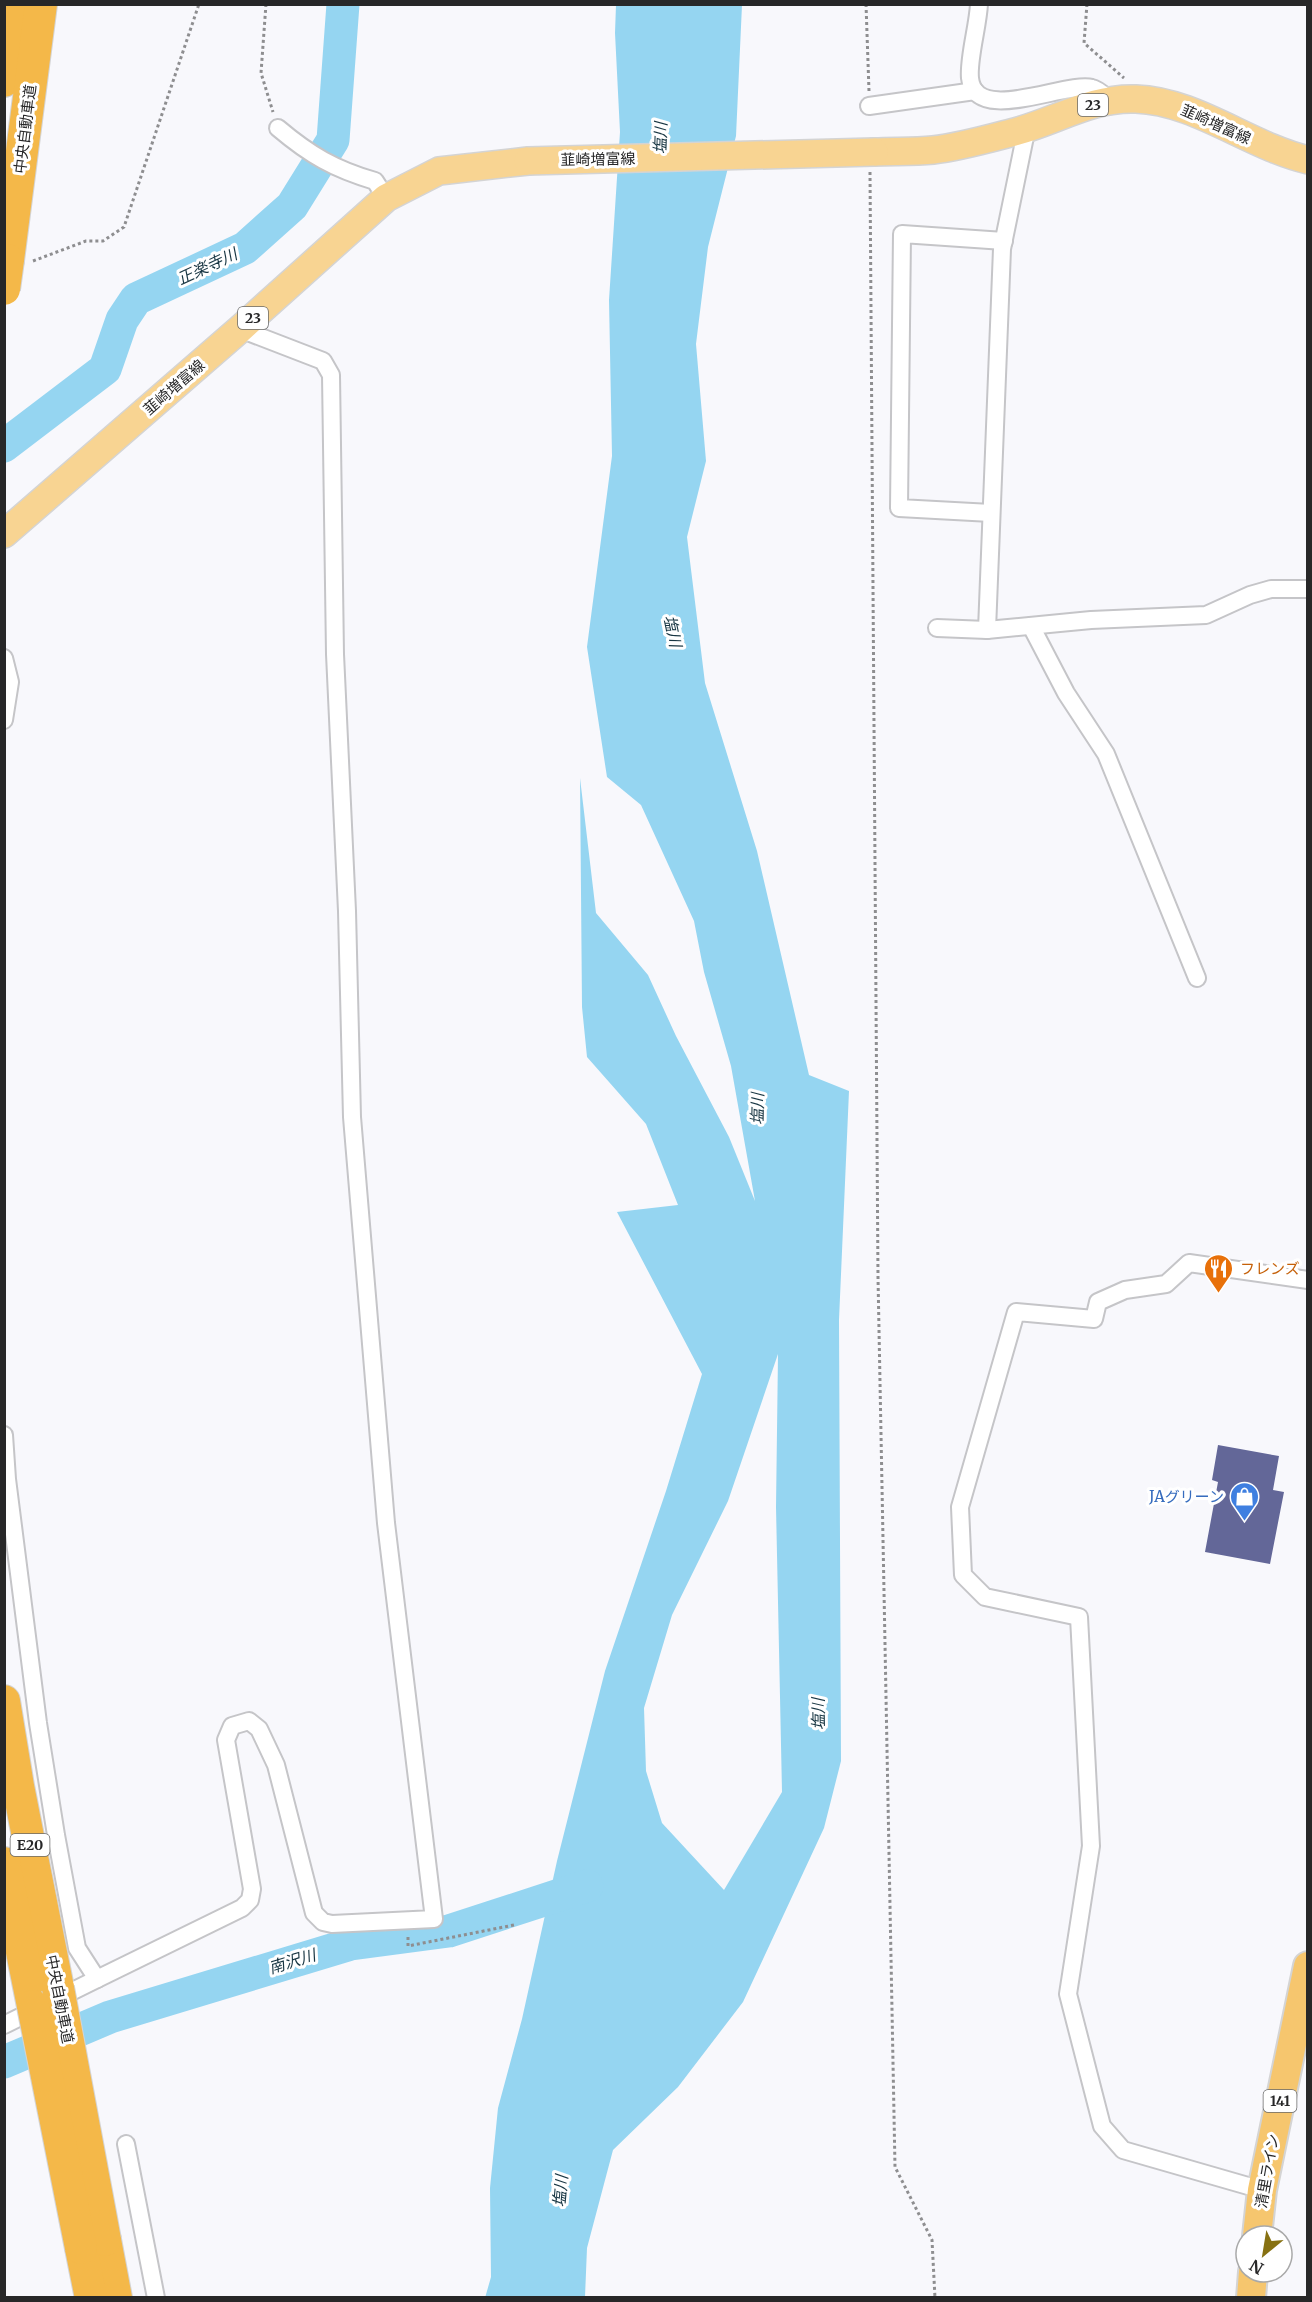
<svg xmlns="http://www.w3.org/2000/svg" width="1312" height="2302" font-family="Merriweather,'Noto Sans JP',serif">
	<rect width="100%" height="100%" fill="#f8f8fc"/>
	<!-- water -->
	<path fill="#95d5f1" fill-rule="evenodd" d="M 616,5 L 742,5 L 736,136 L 708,247 L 696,344 L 706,461 L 687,537 L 705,683 L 757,851 L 809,1075 L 849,1091 L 839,1320 L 841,1761 L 824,1828 L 743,2002 L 678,2087 L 613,2150 L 587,2248 L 585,2297 L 485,2298 L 491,2277 L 490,2188 L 498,2108 L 522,2019 L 557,1861 L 605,1671 L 666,1491 L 702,1374 L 617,1212 L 678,1205 L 646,1124 L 587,1057 L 582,1007 L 580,778 L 596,913 L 648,975 L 676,1036 L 729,1137 L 755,1201 L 731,1066 L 704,972 L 694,921 L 641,805 L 607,777 L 587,647 L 612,456 L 609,300 L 620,132 L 615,33 ZM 778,1354 L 776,1507 L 782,1792 L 724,1890 L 662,1823 L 646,1771 L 644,1708 L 672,1615 L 728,1501 Z"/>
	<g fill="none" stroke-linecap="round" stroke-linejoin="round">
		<!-- river -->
		<g stroke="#95d5f1" stroke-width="33">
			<path d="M 4,446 L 105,369 L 122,320 L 136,299 L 245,248 L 292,206 L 333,140 L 343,4"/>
			<path d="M 4,2062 L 110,2017 L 351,1944 L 449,1931 L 587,1886"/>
		</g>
	</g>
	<!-- building -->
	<path fill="#636798" d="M 1218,1445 L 1279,1456 L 1273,1490 L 1284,1492 L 1270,1564 L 1205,1552 L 1218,1482 L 1212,1480 Z"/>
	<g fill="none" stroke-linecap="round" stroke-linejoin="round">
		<defs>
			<g id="minor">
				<path d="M 979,4 C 978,26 968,59 970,78 C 975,126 1066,81 1092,88 C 1098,89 1106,97 1111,101"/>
				<path d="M 869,106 L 975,91"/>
				<path d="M 278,128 C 310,155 334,169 375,181 L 386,198"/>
				<path d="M 991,513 L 899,508 L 902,234 L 1004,241"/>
				<path d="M 1031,626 L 1066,693 L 1106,754 L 1197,978"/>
				<path d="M 937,628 L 987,630 L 1091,620 L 1206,615 L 1250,595 L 1271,589 L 1308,589"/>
				<path d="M 987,630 L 1002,249 L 1027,127"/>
				<path d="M 4,658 L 10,682 L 4,720"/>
				<path d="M 4,1435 L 7,1479 L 38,1723 L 56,1835 L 77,1948 L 97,1979 L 4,2025"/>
				<path d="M 97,1979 L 242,1908 L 250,1900 L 252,1889 L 226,1740 L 232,1726 L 249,1721 L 259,1729 L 276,1765 L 314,1913 L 323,1922 L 332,1924 L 434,1919 L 386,1523 L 352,1117 L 347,911 L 335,654 L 331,375 L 323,361 L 240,329"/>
				<path d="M 126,2144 L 156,2298"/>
				<path d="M 1262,2190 L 1123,2150 L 1102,2126 L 1068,1994 L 1091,1846 L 1079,1617 L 985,1597 L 963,1575 L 960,1507 L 1016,1312 L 1094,1319 L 1098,1302 L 1125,1290 L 1166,1284 L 1189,1263 L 1308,1280"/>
			</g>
			<g id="primary">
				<path d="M 874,152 C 893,151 913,152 933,150 C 960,147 991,138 1018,131 C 1058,120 1093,97 1136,99 C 1196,101 1249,146 1308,160"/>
				<path d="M 4,534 L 240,329 L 386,198 L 439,171 L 528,161"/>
			</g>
			<g id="trunk">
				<path d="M 1257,2236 L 1262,2190 L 1308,1966"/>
				<path d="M 1251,2298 L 1253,2272"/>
			</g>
			<g id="motorway">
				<path d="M 4,81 L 15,4"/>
				<path d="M 8,260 L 41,4"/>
				<path d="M 4,1701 L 18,1786 L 58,1988"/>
				<path d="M 4,1863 L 33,2006"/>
				<path d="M 105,2240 L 116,2298"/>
				<path d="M 81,2248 L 91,2298"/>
			</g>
		</defs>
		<!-- minor casing -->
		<use href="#minor" stroke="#c5c5c8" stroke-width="20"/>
		<!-- primary casing -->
		<use href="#primary" stroke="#d4d4d4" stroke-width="30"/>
		<!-- trunk casing -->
		<use href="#trunk" stroke="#d4d4d4" stroke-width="32"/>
		<!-- motorway casing -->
		<use href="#motorway" stroke="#d4d4d4" stroke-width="34"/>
		<!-- path -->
		<g stroke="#8e8e90" stroke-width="3" stroke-dasharray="3 3" stroke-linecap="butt">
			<path d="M 266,4 L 261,73 L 273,112"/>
			<path d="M 866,4 L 869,91"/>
			<path d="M 1087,4 L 1084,43 L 1124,78"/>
			<path d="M 870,172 L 878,1277 L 895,2167 L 932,2240 L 935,2298"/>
			<path d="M 33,261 L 86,241 L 103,241 L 124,227 L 199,4"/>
			<path d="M 408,1937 L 408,1946 L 514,1925"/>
		</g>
		<!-- minor -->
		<use href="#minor" stroke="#fff" stroke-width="16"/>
		<!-- primary -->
		<use href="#primary" stroke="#f8d492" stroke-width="27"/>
		<!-- trunk -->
		<use href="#trunk" stroke="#f6c66e" stroke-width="28"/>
		<!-- motorway -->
		<use href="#motorway" stroke="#f4b849" stroke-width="32"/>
		<defs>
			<path id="primary-bridge" d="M 528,161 L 874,152"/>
			<g id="motorway-bridge">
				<path d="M 4,289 L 8,260"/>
				<path d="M 58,1988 L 105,2240"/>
				<path d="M 33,2006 L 81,2248"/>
			</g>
		</defs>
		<!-- primary-bridge casing -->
		<use href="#primary-bridge" stroke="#d4d4d4" stroke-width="30" stroke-linecap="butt"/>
		<!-- motorway-bridge casing -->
		<use href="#motorway-bridge" stroke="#d4d4d4" stroke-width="34" stroke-linecap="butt"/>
		<!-- primary-bridge -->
		<use href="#primary-bridge" stroke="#f8d492" stroke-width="27"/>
		<!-- motorway-bridge -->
		<use href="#motorway-bridge" stroke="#f4b849" stroke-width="32"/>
	</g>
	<!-- icons -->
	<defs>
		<symbol id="restaurant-pin" viewBox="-11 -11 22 30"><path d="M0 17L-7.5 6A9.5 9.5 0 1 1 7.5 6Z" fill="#e8710a" stroke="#fff"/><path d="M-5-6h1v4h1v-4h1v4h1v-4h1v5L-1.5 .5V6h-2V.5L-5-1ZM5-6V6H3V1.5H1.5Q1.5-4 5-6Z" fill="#fff"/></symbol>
		<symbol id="shop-pin" viewBox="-11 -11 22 30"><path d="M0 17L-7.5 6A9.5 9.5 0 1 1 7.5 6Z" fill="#3f7fe0" stroke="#fff"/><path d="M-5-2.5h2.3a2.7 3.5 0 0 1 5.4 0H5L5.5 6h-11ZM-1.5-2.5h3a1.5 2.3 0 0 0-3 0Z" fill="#fff"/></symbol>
	</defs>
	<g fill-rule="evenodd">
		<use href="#restaurant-pin" x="1202" y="1252" width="33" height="45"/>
		<use href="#shop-pin" x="1228" y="1480" width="33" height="45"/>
	</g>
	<g text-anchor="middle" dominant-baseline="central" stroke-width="6" stroke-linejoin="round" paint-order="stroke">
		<!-- shield labels -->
		<g fill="#fff" stroke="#686868" stroke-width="1.5">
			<rect x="1078" y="94" width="30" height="22" rx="4.5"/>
			<rect x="238" y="307" width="30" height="22" rx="4.5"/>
			<rect x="10.5" y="1834" width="39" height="22" rx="4.5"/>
			<rect x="1263.5" y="2090" width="33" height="22" rx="4.5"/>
		</g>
		<g font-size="14" font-weight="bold" fill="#272728">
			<text x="1093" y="105">23</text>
			<text x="253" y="318">23</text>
			<text x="30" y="1845">E20</text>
			<text x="1280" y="2101">141</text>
		</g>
		<!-- street labels -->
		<g font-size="15" fill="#272728" stroke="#fff">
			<text transform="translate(1216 124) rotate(24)">韮崎増富線</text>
			<text transform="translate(25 129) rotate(-83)">中央自動車道</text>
			<text transform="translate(598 159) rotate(-1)">韮崎増富線</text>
			<text transform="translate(174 387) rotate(-41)">韮崎増富線</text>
			<text transform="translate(60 1999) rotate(79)">中央自動車道</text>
			<text transform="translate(1267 2171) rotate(-80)">清里ライン</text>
		</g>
		<!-- food labels -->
		<g font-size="15" fill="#c56008" stroke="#fff" text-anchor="start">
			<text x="1240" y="1268">フレンズ</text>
		</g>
		<!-- shop labels -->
		<g font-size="15" fill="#366cbe" stroke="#fff" text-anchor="end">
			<text x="1224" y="1496">JAグリーン</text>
		</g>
		<!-- water labels -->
		<g font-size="16" font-style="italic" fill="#173542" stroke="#fff">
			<text transform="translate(660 138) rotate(-88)">塩川</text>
			<text transform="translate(207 266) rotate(-25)">正楽寺川</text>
			<text transform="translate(673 631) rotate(78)">塩川</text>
			<text transform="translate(757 1109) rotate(-89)">塩川</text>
			<text transform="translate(818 1714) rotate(-91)">塩川</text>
			<text transform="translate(292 1961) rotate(-17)">南沢川</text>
			<text transform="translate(560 2191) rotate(-85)">塩川</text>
		</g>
	</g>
	<!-- border -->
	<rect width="1312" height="2302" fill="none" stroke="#272728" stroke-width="12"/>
	<!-- north arrow -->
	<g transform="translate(1264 2254) rotate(210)"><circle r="28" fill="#ffffff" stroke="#a9a9a9" stroke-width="1.5"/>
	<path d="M0-4.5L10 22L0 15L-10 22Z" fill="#877112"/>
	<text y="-9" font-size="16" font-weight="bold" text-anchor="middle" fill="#272728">N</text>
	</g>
</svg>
